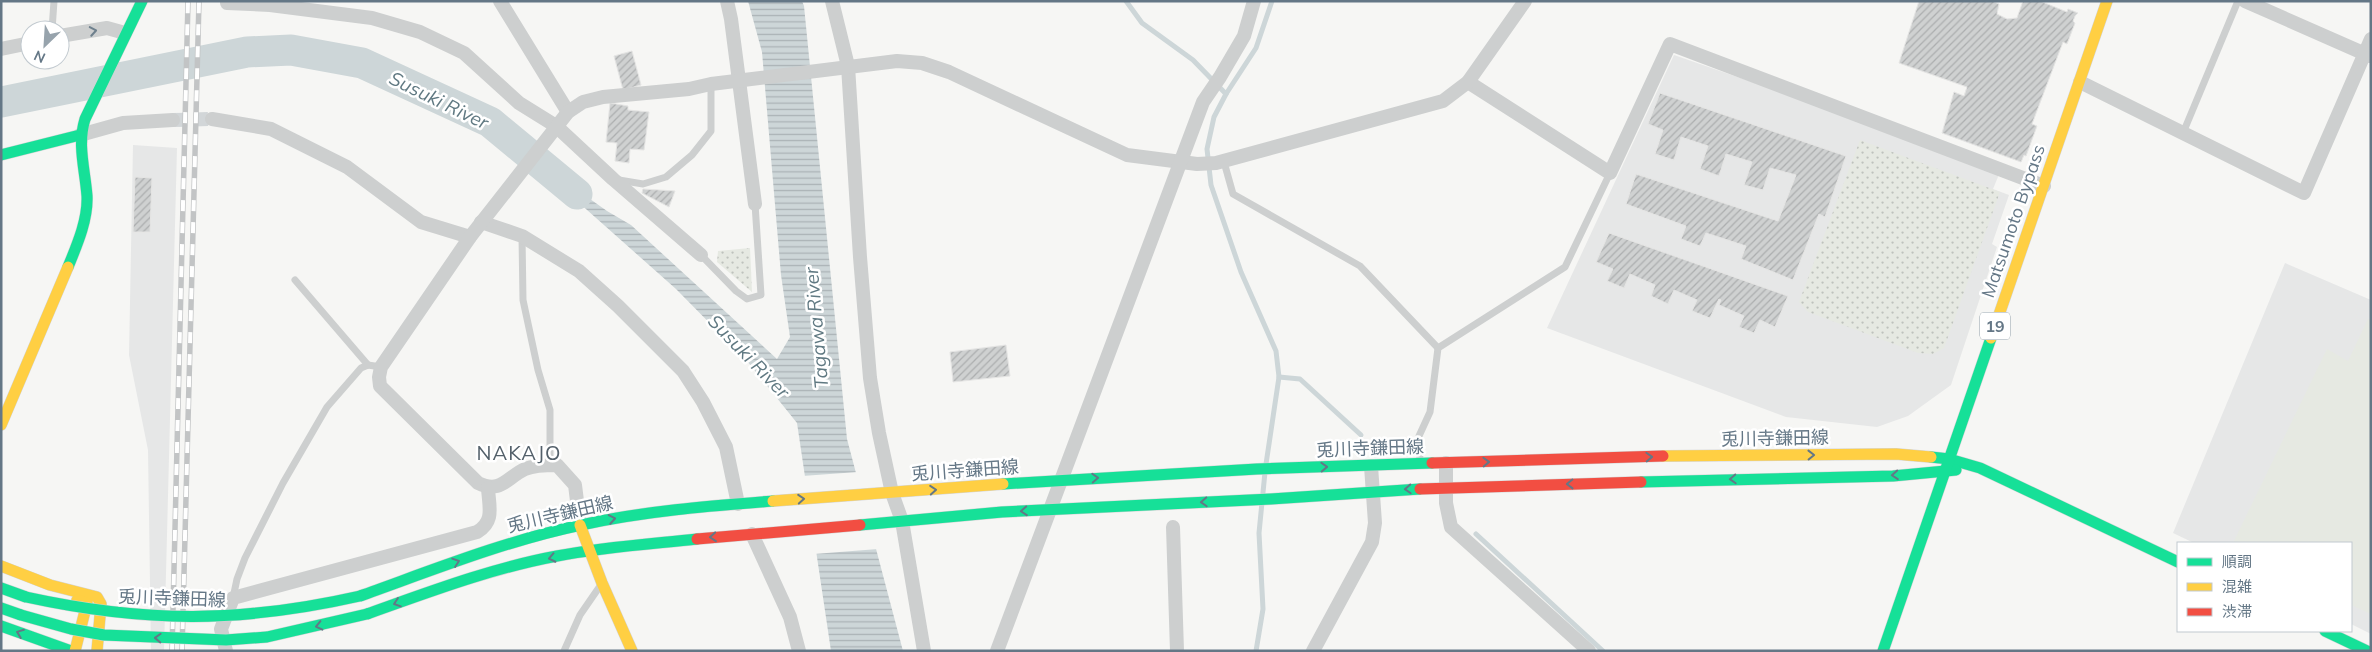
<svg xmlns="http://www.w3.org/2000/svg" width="2372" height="652" font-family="Mulish,'Noto Sans JP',sans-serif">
	<defs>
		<pattern id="park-dots" width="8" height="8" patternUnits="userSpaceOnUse" patternTransform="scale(1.25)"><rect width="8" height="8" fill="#e6e9e2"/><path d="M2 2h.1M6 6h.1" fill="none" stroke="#bec2bd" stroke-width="1.8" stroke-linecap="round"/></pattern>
		<pattern id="water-rules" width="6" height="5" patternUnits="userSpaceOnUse" patternTransform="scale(1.25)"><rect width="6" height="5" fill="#cdd6d8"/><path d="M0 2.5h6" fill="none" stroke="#aab2b5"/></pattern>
		<pattern id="building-hatch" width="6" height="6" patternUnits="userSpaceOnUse" patternTransform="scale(1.25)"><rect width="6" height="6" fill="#cfd1d1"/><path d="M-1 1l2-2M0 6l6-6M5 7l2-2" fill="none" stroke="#acaeaf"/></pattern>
	</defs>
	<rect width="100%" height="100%" fill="#f6f6f4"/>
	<!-- built -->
	<g fill="#e6e7e7">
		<path d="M 1674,55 L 1853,117 L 2000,172 L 1993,189 L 2009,195 L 1992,244 L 1997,247 L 1951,385 L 1908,416 L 1877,427 L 1786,417 L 1547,328 Z"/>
		<path d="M 133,145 L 177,148 L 164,651 L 151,651 L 148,450 L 129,355 Z"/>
		<path d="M 2285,263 L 2371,300 L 2371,634 L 2351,624 L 2351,543 L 2194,543 L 2173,533 Z"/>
	</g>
	<!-- park -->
	<g fill="url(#park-dots)">
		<path d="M 1860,140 L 2000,192 L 1944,348 L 1933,354 L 1918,353 L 1808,312 L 1799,302 Z"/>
		<path d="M 750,248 L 752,292 L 717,262 L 718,251 Z"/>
	</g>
	<!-- pitch -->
	<path fill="#e6e9e2" d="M 2368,319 L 2371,320 L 2371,614 L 2351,605 L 2351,543 L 2233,543 L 2327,349 L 2348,361 Z"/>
	<!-- water -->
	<path fill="url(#water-rules)" d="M 748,1 L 802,1 L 804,6 L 847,439 L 903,651 L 831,651 L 797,423 L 747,361 L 676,289 L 515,146 L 607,211 L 631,225 L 777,359 L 790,337 L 781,275 L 762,52 Z"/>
	<!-- pier -->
	<path fill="#f6f6f4" d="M 858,472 L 878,549 L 814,554 L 802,476 Z"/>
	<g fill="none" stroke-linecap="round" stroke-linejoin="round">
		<!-- stream -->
		<g stroke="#cdd6d8" stroke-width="5">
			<path d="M 1126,1 L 1142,23 L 1193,60 L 1226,94"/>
			<path d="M 1279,377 L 1300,379 L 1361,435"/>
			<path d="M 1266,464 L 1279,377 L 1276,351 L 1241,272 L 1211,185 L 1207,149 L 1214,117 L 1226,94 L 1256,48 L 1272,1"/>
			<path d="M 1476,534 L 1603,651"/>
			<path d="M 1256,651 L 1263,609 L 1259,533 L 1265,472"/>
		</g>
		<!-- river -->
		<path stroke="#cdd6d8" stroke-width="31" d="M 1,102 L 247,52 L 291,50 L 362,63 L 490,122 L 577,194"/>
	</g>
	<!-- building -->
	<g fill="url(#building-hatch)" stroke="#e5e5e4">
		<path d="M 1919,1 L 1992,1 L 1999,4 L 1997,14 L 2007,19 L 2017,18 L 2023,1 L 2040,1 L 2067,12 L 2068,9 L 2078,13 L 2075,16 L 2073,21 L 2075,23 L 2067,44 L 2063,42 L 2032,124 L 2037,126 L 2026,156 L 2024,155 L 2021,162 L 1942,133 L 1954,92 L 1964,96 L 1967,87 L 1899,63 Z"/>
		<path d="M 632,51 L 641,85 L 623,90 L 614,56 Z"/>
		<path d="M 1660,93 L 1846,156 L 1825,217 L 1819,214 L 1793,280 L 1741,259 L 1746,246 L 1706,233 L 1700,246 L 1681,239 L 1686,226 L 1626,204 L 1636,174 L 1778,221 L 1796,175 L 1770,168 L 1763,190 L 1744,185 L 1752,162 L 1726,154 L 1719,176 L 1700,169 L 1708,146 L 1681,137 L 1674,160 L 1655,154 L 1663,130 L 1648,124 Z"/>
		<path d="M 610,103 L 628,106 L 628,110 L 649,112 L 644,150 L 630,149 L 629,163 L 615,161 L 617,143 L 606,142 Z"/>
		<path d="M 135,177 L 152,178 L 150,232 L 133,232 Z"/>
		<path d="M 643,189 L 675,191 L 669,207 L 642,193 Z"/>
		<path d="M 1609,233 L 1788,296 L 1775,327 L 1760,320 L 1754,333 L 1739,327 L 1744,316 L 1719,305 L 1721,300 L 1719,299 L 1710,318 L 1692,311 L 1697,300 L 1674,290 L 1668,304 L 1651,296 L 1655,285 L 1630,274 L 1624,288 L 1607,281 L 1613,269 L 1596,262 Z"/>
		<path d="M 1006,345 L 1010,376 L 953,382 L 950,352 Z"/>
	</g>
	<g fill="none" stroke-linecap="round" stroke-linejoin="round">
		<!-- street-tunnel -->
		<path stroke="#d2d6d8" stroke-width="14" stroke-dasharray="14 7" stroke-linecap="butt" d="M 173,120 L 212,119"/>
		<defs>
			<g id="fast">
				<path d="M 1,155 L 80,135"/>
				<path d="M 68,267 C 77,245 88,220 87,196 C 85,169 77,145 85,119 L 142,1"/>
				<path d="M 1931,457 L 1949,459 L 1980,468 L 2178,562"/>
				<path d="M 1641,482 L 1893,476 L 1956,470"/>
				<path d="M 1003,484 L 1257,469 L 1432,463"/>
				<path d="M 860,525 L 1002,512 L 1271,499 L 1420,489"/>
				<path d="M 1,588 L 26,597"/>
				<path d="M 360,596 C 433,570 505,541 581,525 C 644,511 709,506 773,501"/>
				<path d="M 1,608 L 21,615"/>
				<path d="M 367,614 C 429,592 492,568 557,556 C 603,547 650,544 697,539"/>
				<path d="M 1,626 L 71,651"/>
				<path d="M 2325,631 L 2367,651"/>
				<path d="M 1883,651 L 1991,338"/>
			</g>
			<g id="slow">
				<path d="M 1991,338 L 2107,1"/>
				<path d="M 1,425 L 68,267"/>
				<path d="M 1663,456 L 1896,454 L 1931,457"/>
				<path d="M 773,501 L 1003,484"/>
				<path d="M 580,525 L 602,583 L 632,651"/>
				<path d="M 1,566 L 50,585 L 97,597 L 101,604 L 97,651"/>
				<path d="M 75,651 L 87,603 L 77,600"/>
			</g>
			<g id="jam">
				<path d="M 1432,463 L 1663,456"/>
				<path d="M 1420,489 L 1641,482"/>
				<path d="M 697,539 L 860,525"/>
			</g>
		</defs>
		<!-- fast casing -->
		<use href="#fast" stroke="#d3d4d5" stroke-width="12"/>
		<!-- slow casing -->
		<use href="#slow" stroke="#d3d4d5" stroke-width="12"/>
		<!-- jam casing -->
		<use href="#jam" stroke="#d3d4d5" stroke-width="12"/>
		<!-- lane -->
		<g stroke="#cdcfcf" stroke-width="7">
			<path d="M 52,30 L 54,1"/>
			<path d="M 2183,133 L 2238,1"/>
			<path d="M 1224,162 L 1233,194 L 1360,266 L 1438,348"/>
			<path d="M 619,180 L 643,184 L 666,177 L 692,155 L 711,131 L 711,84"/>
			<path d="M 522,236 L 523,300 L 538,370 L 550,410 L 550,465"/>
			<path d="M 701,255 L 736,291 L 747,299 L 761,295 L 755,204"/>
			<path d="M 295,280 L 368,365"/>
			<path d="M 1420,463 L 1419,436 L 1430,412 L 1438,348 L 1565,267 L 1610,173"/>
			<path d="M 233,598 L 237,579 L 245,558 L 283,483 L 327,407 L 361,368 L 368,365 L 381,367"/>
			<path d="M 564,651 L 580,615 L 600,586"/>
		</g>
		<!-- street -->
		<g stroke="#cdcfcf" stroke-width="14">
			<path d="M 500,1 L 568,112"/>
			<path d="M 727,1 L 731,19 L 755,204"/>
			<path d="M 832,1 L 848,66 L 860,257 L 870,378 L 879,433 L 892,493 L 902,521 L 924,651"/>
			<path d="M 2245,1 L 2370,56"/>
			<path d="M 227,3 L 270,5 L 372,18 L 420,32 L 464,53 L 519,103 L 556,126 L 613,179 L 701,255"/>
			<path d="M 60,36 L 107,28 L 125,33"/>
			<path d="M 1,49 L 30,43"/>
			<path d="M 1468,82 L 1610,173 L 1670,44 L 2044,186"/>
			<path d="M 2080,82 L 2304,193 L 2371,39"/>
			<path d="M 212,119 L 271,129 L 347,167 L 421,222 L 470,237"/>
			<path d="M 80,135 L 123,123 L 173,120"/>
			<path d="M 481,222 L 522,236 L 579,271 L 618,306 L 683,371 L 703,402 L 726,447 L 738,504"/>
			<path d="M 1446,463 L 1446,503 L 1451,527 L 1589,651"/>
			<path d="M 580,525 L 575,485 L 557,465 C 547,465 535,465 525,469 C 506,478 501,494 478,483 L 380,386 L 379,377 L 381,367 L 470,237 L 568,112 L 583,102 L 603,97 L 689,89 L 711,84 L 897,61 L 922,63 L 949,72 L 1127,155 L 1197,164 L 1216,163 L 1443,101 L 1468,82 L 1525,1"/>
			<path d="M 1173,527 L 1177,651"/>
			<path d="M 752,534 L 790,617 L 799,651"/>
			<path d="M 226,651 L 221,629 L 233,598 L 477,532 C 495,521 489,507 488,488"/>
			<path d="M 997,651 L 1203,102 L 1220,77 L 1244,36 L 1254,1"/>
			<path d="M 1313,651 L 1372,542 L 1375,523 L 1371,466"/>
		</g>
		<!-- fast -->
		<use href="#fast" stroke="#16e098" stroke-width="11"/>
		<!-- slow -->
		<use href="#slow" stroke="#ffcf43" stroke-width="11"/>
		<!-- jam -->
		<use href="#jam" stroke="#f24e42" stroke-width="11"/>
		<defs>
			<g id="rail">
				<path d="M 172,651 L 188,1"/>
				<path d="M 182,651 L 199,1"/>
			</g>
		</defs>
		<!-- rail casing -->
		<use href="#rail" stroke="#c2c4c5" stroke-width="5.5"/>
		<!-- rail -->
		<use href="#rail" stroke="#fff" stroke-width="4" stroke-dasharray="11" stroke-linecap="butt"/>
		<defs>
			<g id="fast-bridge">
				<path d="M 26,597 C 145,623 241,623 360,596"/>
				<path d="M 21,615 L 71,629 L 104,635 L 226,640 L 267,637 L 367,614"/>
			</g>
		</defs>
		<!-- fast-bridge casing -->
		<use href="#fast-bridge" stroke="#d3d4d5" stroke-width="12" stroke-linecap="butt"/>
		<!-- fast-bridge -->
		<use href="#fast-bridge" stroke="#16e098" stroke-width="11"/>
	</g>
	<!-- one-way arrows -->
	<defs><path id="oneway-chevron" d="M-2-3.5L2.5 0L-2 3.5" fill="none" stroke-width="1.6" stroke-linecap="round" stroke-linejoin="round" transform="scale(1.25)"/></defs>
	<use stroke="#6e808d" href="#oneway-chevron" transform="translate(93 31) rotate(-10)"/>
	<g stroke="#647786">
		<use href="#oneway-chevron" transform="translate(1811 455) rotate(-1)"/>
		<use href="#oneway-chevron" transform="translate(1649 457) rotate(-2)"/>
		<use href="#oneway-chevron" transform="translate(1486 462) rotate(-2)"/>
		<use href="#oneway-chevron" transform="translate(1324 467) rotate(-2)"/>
		<use href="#oneway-chevron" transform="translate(1895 475) rotate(176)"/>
		<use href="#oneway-chevron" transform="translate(1095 478) rotate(-3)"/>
		<use href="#oneway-chevron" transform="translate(1733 479) rotate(177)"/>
		<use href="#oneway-chevron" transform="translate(1570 484) rotate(179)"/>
		<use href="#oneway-chevron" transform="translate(1408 489) rotate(177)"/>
		<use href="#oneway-chevron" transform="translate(933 490) rotate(-4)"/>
		<use href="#oneway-chevron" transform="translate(801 499) rotate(-4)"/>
		<use href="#oneway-chevron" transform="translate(1204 502) rotate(177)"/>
		<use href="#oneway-chevron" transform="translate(1024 511) rotate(176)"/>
		<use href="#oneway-chevron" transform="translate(612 519) rotate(-10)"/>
		<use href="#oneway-chevron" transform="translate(713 537) rotate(175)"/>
		<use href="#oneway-chevron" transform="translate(552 558) rotate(168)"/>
		<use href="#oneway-chevron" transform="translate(456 562) rotate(-19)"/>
		<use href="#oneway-chevron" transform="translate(397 603) rotate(161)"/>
		<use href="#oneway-chevron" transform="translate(319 626) rotate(167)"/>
		<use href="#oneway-chevron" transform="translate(20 633) rotate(-159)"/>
		<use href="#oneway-chevron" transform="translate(158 638) rotate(-178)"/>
	</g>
	<g text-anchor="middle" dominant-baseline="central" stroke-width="5" stroke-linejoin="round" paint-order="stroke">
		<!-- shield labels -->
		<rect fill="#fff" stroke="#92a0aa" stroke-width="1" x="1980" y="312.5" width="30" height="27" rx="4"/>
		<g font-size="16" font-weight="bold" fill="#647786">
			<text x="1995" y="326">19</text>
		</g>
		<!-- street labels -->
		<g font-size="18" fill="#647786" stroke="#fff">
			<text transform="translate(2013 221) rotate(-71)">Matsumoto Bypass</text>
			<text transform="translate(1775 438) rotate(-1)">兎川寺鎌田線</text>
			<text transform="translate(1370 448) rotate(-2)">兎川寺鎌田線</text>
			<text transform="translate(965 470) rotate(-4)">兎川寺鎌田線</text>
			<text transform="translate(560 514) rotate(-13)">兎川寺鎌田線</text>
			<text transform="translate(172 598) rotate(2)">兎川寺鎌田線</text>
		</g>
		<!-- water labels -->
		<g font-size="19" font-style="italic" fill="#607982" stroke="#fff">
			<text transform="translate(439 100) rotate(26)">Susuki River</text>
			<text transform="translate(816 328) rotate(-95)">Tagawa River</text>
			<text transform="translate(749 356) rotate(46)">Susuki River</text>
		</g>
		<!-- quarter labels -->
		<g font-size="20" letter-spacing="1" fill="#53606a" stroke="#fff">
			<text x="519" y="452">NAKAJO</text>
		</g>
	</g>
	<!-- border -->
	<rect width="2372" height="652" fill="none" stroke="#647786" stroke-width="5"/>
	<!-- legend -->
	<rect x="2177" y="542" width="175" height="90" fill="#ffffff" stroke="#c1c9cf"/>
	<rect x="2187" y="558" width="25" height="8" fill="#16e098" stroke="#c1c9cf"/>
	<text x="2222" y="567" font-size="15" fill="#647786">順調</text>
	<rect x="2187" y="583" width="25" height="8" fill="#ffcf43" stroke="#c1c9cf"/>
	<text x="2222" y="592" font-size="15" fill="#647786">混雑</text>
	<rect x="2187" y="608" width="25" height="8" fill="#f24e42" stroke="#c1c9cf"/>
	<text x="2222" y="617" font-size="15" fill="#647786">渋滞</text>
	<!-- north arrow -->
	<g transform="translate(45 45) rotate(205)"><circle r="24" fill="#ffffff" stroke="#c1c9cf"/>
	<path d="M0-4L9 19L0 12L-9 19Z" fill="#97a3ac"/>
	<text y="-8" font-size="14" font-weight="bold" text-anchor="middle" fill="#647786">N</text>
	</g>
</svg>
